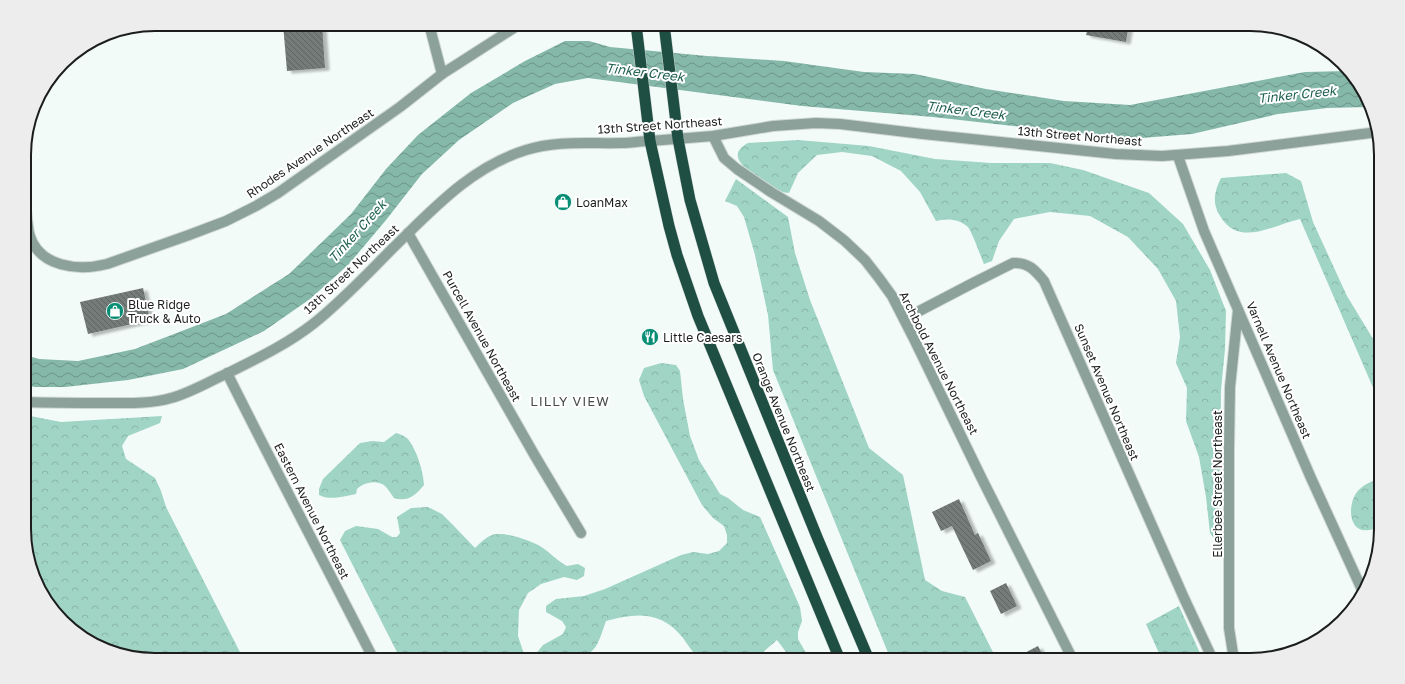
<svg xmlns="http://www.w3.org/2000/svg" width="1405" height="684" font-family="'Golos Text',sans-serif">
	<defs>
		<pattern id="forest-crowns" width="20" height="18" patternUnits="userSpaceOnUse"><rect width="20" height="18" fill="#a0d4c5"/><path d="M2 6a3 3 0 1 1 6 0M12 15a3 3 0 1 1 6 0" fill="none" stroke="#89b6a9"/></pattern>
		<pattern id="water-waves" width="16" height="10" patternUnits="userSpaceOnUse"><rect width="16" height="10" fill="#85b8a9"/><path d="M0 5q4-4 8 0t8 0" fill="none" stroke="#6c9589"/></pattern>
		<pattern id="building-back-hatch" width="6" height="6" patternUnits="userSpaceOnUse"><rect width="6" height="6" fill="#737b78"/><path d="M-1 5l2 2M0 0l6 6M5-1l2 2" fill="none" stroke="#5e6462"/></pattern>
		<filter id="shadow"><feDropShadow dx="4.5" dy="2.5" stdDeviation="1" flood-color="#0004"/></filter>
	</defs>
	<rect width="100%" height="100%" fill="#f2fbf8"/>
	<!-- forest -->
	<g fill="url(#forest-crowns)">
		<path d="M 798,140 L 869,146 L 935,159 L 991,163 L 1050,163 L 1083,170 L 1149,193 L 1183,224 L 1210,270 L 1226,311 L 1225,349 L 1221,390 L 1220,536 L 1216,541 L 1210,533 L 1206,497 L 1199,457 L 1186,421 L 1187,388 L 1176,363 L 1180,337 L 1176,301 L 1158,269 L 1128,237 L 1090,216 L 1050,212 L 1014,219 L 999,241 L 992,261 L 984,264 C 981,257 972,232 968,227 C 960,219 946,218 936,221 L 920,192 L 901,171 L 872,156 L 842,152 L 817,155 L 798,173 L 789,193 C 778,192 770,185 761,179 C 748,170 724,156 748,143 Z"/>
		<path d="M 1286,173 L 1301,181 L 1313,222 L 1347,296 L 1381,352 L 1381,406 L 1300,219 C 1273,225 1239,248 1220,216 C 1212,203 1214,192 1221,178 Z"/>
		<path d="M 736,179 L 788,217 L 795,253 L 810,300 L 869,448 L 903,475 L 925,580 L 942,591 L 965,597 L 997,660 L 891,660 L 773,370 L 768,315 L 755,255 L 744,217 L 737,206 L 725,201 Z"/>
		<path d="M 661,363 L 676,365 L 680,371 L 683,399 L 690,436 L 699,460 L 720,494 L 728,498 L 743,510 L 760,517 L 800,607 L 802,621 L 798,632 L 798,639 L 810,660 L 792,660 L 777,640 L 754,660 L 700,660 C 693,653 688,645 683,638 C 661,610 636,613 606,621 C 597,646 597,655 569,660 L 401,660 L 340,540 L 345,531 L 356,526 L 378,529 L 392,537 L 397,537 L 400,533 L 397,517 L 411,508 L 428,507 L 442,514 L 453,525 L 475,548 C 481,542 489,534 498,534 C 508,533 531,541 540,546 C 550,552 557,561 567,566 L 578,564 L 585,568 L 584,576 L 577,580 L 564,577 L 541,584 L 528,593 L 519,610 L 518,636 L 524,654 L 535,655 L 543,645 L 563,634 L 566,627 L 562,621 L 546,612 L 546,606 L 556,599 L 584,596 L 605,589 L 681,555 L 693,552 L 708,554 L 719,551 L 727,543 L 727,535 L 724,526 L 713,518 L 702,505 L 644,396 L 639,380 L 644,368 Z"/>
		<path d="M 25,415 L 61,422 L 162,416 L 160,423 L 128,436 L 122,446 L 126,459 L 155,478 L 161,491 L 166,507 L 244,660 L 155,660 L 97,647 L 51,608 L 25,546 Z"/>
		<path d="M 396,433 C 400,434 405,436 408,439 C 417,451 423,470 424,485 C 415,496 408,502 394,498 C 391,494 389,490 386,487 C 379,479 364,482 357,489 L 356,494 C 344,496 330,501 319,495 L 319,489 L 323,479 L 360,443 L 372,441 L 384,442 Z"/>
		<path d="M 1381,478 L 1381,525 C 1377,527 1373,530 1369,530 C 1346,534 1347,498 1361,488 C 1366,483 1374,481 1381,478 Z"/>
		<path d="M 1179,606 L 1203,660 L 1162,660 L 1146,624 Z"/>
	</g>
	<!-- water -->
	<path fill="url(#water-waves)" d="M 565,41 L 589,41 L 610,47 L 707,56 L 784,61 L 864,72 L 915,74 L 986,89 L 1064,101 L 1130,105 L 1305,72 L 1346,71 L 1359,82 L 1368,107 L 1327,108 L 1278,114 L 1192,134 L 1129,139 L 933,117 L 802,106 L 588,78 L 555,84 L 513,103 L 459,140 L 422,174 L 386,220 L 349,264 L 310,299 L 264,331 L 183,369 L 128,380 L 65,387 L 35,387 L 25,385 L 25,355 L 39,359 L 78,361 L 135,349 L 226,314 L 289,274 L 351,214 L 386,169 L 418,135 L 471,93 L 525,61 Z"/>
	<!-- building -->
	<g fill="url(#building-back-hatch)" filter="url(#shadow)">
		<path d="M 283,24 L 322,24 L 325,68 L 287,71 Z"/>
		<path d="M 1089,24 L 1129,24 L 1126,42 L 1086,35 Z"/>
		<path d="M 143,288 L 150,320 L 88,334 L 80,302 Z"/>
		<path d="M 959,499 L 975,535 L 978,533 L 991,561 L 973,570 L 952,526 L 941,531 L 932,512 Z"/>
		<path d="M 1006,583 L 1017,606 L 1001,614 L 990,591 Z"/>
		<path d="M 1038,646 L 1045,660 L 1011,660 Z"/>
	</g>
	<g fill="none" stroke-linecap="round" stroke-linejoin="round">
		<defs>
			<g id="minor">
				<path d="M 429,24 L 442,74"/>
				<path d="M 713,136 L 724,158 L 737,169 L 771,192 L 819,221 L 845,241 L 865,260 L 879,278 L 892,296 L 914,339 L 981,477 L 1073,660"/>
				<path d="M 1178,156 L 1204,231 L 1311,478 L 1363,592"/>
				<path d="M 24,196 C 26,208 27,221 29,233 C 38,268 79,271 107,264 L 189,235 L 226,221 L 256,206 L 278,193 L 400,107 L 442,74 L 520,24"/>
				<path d="M 408,233 L 535,456 L 581,533"/>
				<path d="M 904,319 L 973,283 L 1013,263 C 1028,262 1035,270 1044,281 L 1184,598 L 1213,660"/>
				<path d="M 227,373 C 275,469 325,564 374,660"/>
				<path d="M 25,402 C 52,403 79,403 107,403 C 128,403 151,404 171,398 C 190,393 208,382 226,374 C 256,359 286,345 313,324 C 342,301 367,274 393,248 C 433,209 471,167 526,150 C 557,140 590,144 622,143 C 631,143 641,141 650,141"/>
				<path d="M 1234,660 L 1229,628 L 1229,450 L 1230,387 L 1238,310"/>
			</g>
			<path id="tertiary" d="M 650,141 L 713,136 L 773,126 L 816,123 L 840,124 L 923,134 L 1116,154 L 1162,156 L 1228,151 L 1378,132"/>
			<g id="trunk">
				<path d="M 636,24 L 650,141 L 669,226 L 677,255 L 698,316 L 840,660"/>
				<path d="M 664,24 L 678,139 L 690,200 L 714,283 L 817,537 L 869,660"/>
			</g>
		</defs>
		<!-- minor casing -->
		<use href="#minor" stroke="#d0d8d5" stroke-width="12"/>
		<!-- tertiary casing -->
		<use href="#tertiary" stroke="#d0d8d5" stroke-width="12"/>
		<!-- trunk casing -->
		<use href="#trunk" stroke="#d0d8d5" stroke-width="12"/>
		<!-- minor -->
		<use href="#minor" stroke="#8ca19a" stroke-width="10"/>
		<!-- tertiary -->
		<use href="#tertiary" stroke="#8ca19a" stroke-width="10"/>
		<!-- trunk -->
		<use href="#trunk" stroke="#1f4e42" stroke-width="11"/>
	</g>
	<!-- icons -->
	<defs>
		<symbol id="shop-disc" viewBox="-11 -11 22 22"><circle r="9.5" fill="#078e75" stroke="#fff"/><path d="M-5-2.5h2.3a2.7 3.5 0 0 1 5.4 0H5L5.5 6h-11ZM-1.5-2.5h3a1.5 2.3 0 0 0-3 0Z" fill="#fff"/></symbol>
		<symbol id="restaurant-disc" viewBox="-11 -11 22 22"><circle r="9.5" fill="#078e75" stroke="#fff"/><path d="M-5-6h1v4h1v-4h1v4h1v-4h1v5L-1.5 .5V6h-2V.5L-5-1ZM5-6V6H3V1.5H1.5Q1.5-4 5-6Z" fill="#fff"/></symbol>
	</defs>
	<g fill-rule="evenodd">
		<use href="#shop-disc" x="553" y="192" width="20" height="20"/>
		<use href="#shop-disc" x="105" y="301" width="20" height="20"/>
		<use href="#restaurant-disc" x="640" y="327" width="20" height="20"/>
	</g>
	<g text-anchor="middle" dominant-baseline="central" stroke-width="4" stroke-linejoin="round" paint-order="stroke">
		<!-- street labels -->
		<g font-size="12" fill="#1b1e1d" stroke="#fff">
			<text transform="translate(660 125) rotate(-4)">13th Street Northeast</text>
			<text transform="translate(1080 136) rotate(5)">13th Street Northeast</text>
			<text transform="translate(310 153) rotate(-34)">Rhodes Avenue Northeast</text>
			<text transform="translate(351 269) rotate(-43)">13th Street Northeast</text>
			<text transform="translate(482 336) rotate(61)">Purcell Avenue Northeast</text>
			<text transform="translate(939 363) rotate(63)">Archbold Avenue Northeast</text>
			<text transform="translate(1279 370) rotate(67)">Varnell Avenue Northeast</text>
			<text transform="translate(1107 392) rotate(67)">Sunset Avenue Northeast</text>
			<text transform="translate(784 422) rotate(68)">Orange Avenue Northeast</text>
			<text transform="translate(1217 484) rotate(-90)">Ellerbee Street Northeast</text>
			<text transform="translate(312 511) rotate(63)">Eastern Avenue Northeast</text>
		</g>
		<!-- poi labels -->
		<g font-size="12" fill="#1b1e1d" stroke="#fff" text-anchor="start">
			<text x="576" y="202">LoanMax</text>
			<text x="128" y="304">Blue Ridge<tspan x="128" dy="14">Truck &amp; Auto</tspan></text>
			<text x="663" y="337">Little Caesars</text>
		</g>
		<!-- water labels -->
		<g font-size="13" font-style="italic" fill="#1c5e4f" stroke="#fff">
			<text transform="translate(645 72) rotate(7)">Tinker Creek</text>
			<text transform="translate(1297 94) rotate(-6)">Tinker Creek</text>
			<text transform="translate(966 110) rotate(7)">Tinker Creek</text>
			<text transform="translate(357 231) rotate(-48)">Tinker Creek</text>
		</g>
		<!-- neighbourhood labels -->
		<g font-size="13" letter-spacing="1" fill="#474d4b" stroke="#fff">
			<text x="570" y="401">LILLY VIEW</text>
		</g>
	</g>
	<!-- crop -->
	<path d="M0 0H1405V684H0ZM155 31H1250A124 124 0 0 1 1374 155V529A124 124 0 0 1 1250 653H155A124 124 0 0 1 31 529V155A124 124 0 0 1 155 31Z" fill="#ededed" fill-rule="evenodd"/>
	<path fill="none" stroke="#1b1e1d" stroke-width="2" d="M155 31H1250A124 124 0 0 1 1374 155V529A124 124 0 0 1 1250 653H155A124 124 0 0 1 31 529V155A124 124 0 0 1 155 31Z"/>
</svg>
